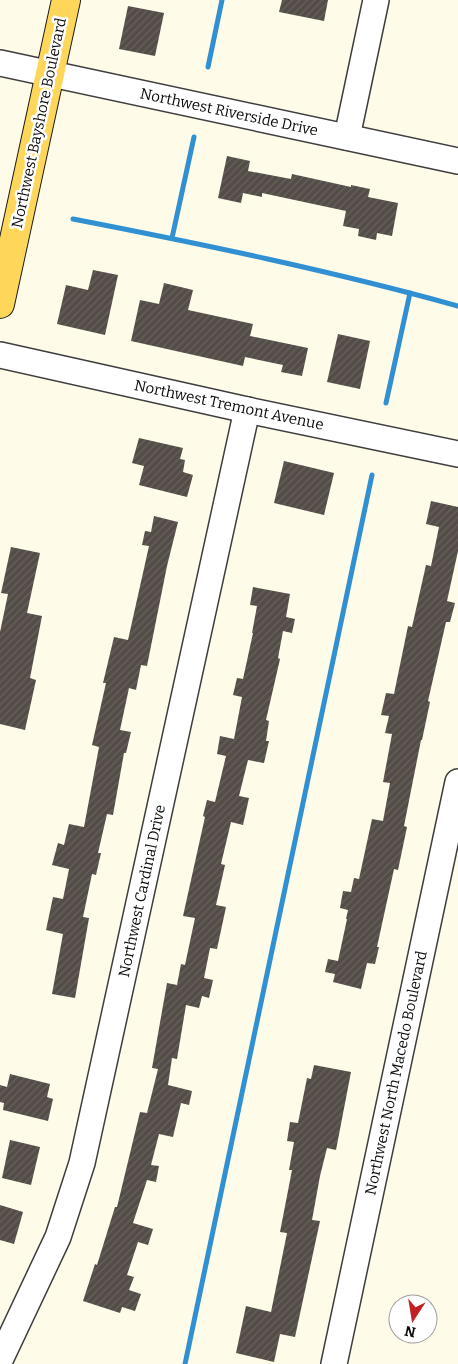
<svg xmlns="http://www.w3.org/2000/svg" width="458" height="1364" font-family="Bitter,serif">
	<defs>
		<pattern id="building-hatch" width="6" height="6" patternUnits="userSpaceOnUse" patternTransform="scale(1.25)"><rect width="6" height="6" fill="#544c47"/><path d="M-1 1l2-2M0 6l6-6M5 7l2-2" fill="none" stroke="#68615d"/></pattern>
	</defs>
	<rect width="100%" height="100%" fill="#fffbe9"/>
	<g fill="none" stroke-linecap="round" stroke-linejoin="round">
		<!-- stream -->
		<g stroke="#3090d2" stroke-width="5">
			<path d="M 208,67 L 222,0"/>
			<path d="M 73,219 C 202,244 332,271 458,306"/>
			<path d="M 172,238 L 194,137"/>
			<path d="M 386,403 L 410,293"/>
			<path d="M 185,1364 L 372,475"/>
		</g>
	</g>
	<!-- building -->
	<g fill="url(#building-hatch)">
		<path d="M 282,0 L 328,0 L 324,21 L 279,12 Z"/>
		<path d="M 128,6 L 164,13 L 155,56 L 119,49 Z"/>
		<path d="M 227,156 L 250,161 L 248,171 L 291,179 L 292,174 L 351,187 L 351,185 L 370,189 L 368,197 L 398,203 L 392,236 L 377,233 L 376,240 L 358,236 L 359,229 L 343,226 L 346,211 L 262,193 L 262,197 L 243,193 L 241,203 L 218,198 Z"/>
		<path d="M 93,270 L 118,275 L 105,335 L 57,324 L 66,285 L 88,290 Z"/>
		<path d="M 164,283 L 193,290 L 188,310 L 253,324 L 250,336 L 308,348 L 302,376 L 281,372 L 283,365 L 245,357 L 243,366 L 131,341 L 140,300 L 159,304 Z"/>
		<path d="M 338,334 L 370,341 L 360,389 L 327,382 Z"/>
		<path d="M 139,438 L 183,448 L 180,459 L 185,460 L 183,472 L 193,475 L 187,497 L 139,485 L 144,466 L 132,463 Z"/>
		<path d="M 284,461 L 334,473 L 324,515 L 274,503 Z"/>
		<path d="M 431,501 L 458,507 L 458,551 L 447,601 L 455,603 L 450,622 L 446,622 L 428,701 L 430,702 L 422,740 L 421,740 L 404,826 L 407,827 L 398,870 L 394,869 L 377,947 L 379,947 L 375,964 L 367,963 L 361,989 L 333,982 L 335,974 L 325,972 L 328,959 L 338,961 L 347,919 L 346,919 L 348,910 L 340,908 L 343,891 L 351,892 L 354,878 L 359,879 L 372,819 L 383,821 L 390,783 L 383,782 L 392,734 L 385,733 L 389,716 L 381,715 L 386,693 L 394,694 L 408,626 L 412,627 L 426,565 L 431,566 L 439,527 L 426,524 Z"/>
		<path d="M 154,516 L 178,522 L 167,566 L 147,666 L 141,665 L 136,690 L 129,688 L 120,730 L 131,732 L 126,753 L 124,753 L 113,815 L 107,814 L 98,853 L 101,853 L 96,875 L 92,874 L 83,917 L 89,918 L 75,998 L 52,994 L 63,934 L 46,930 L 53,897 L 63,899 L 69,869 L 52,865 L 58,843 L 64,845 L 69,824 L 84,827 L 99,747 L 92,745 L 106,683 L 103,683 L 114,637 L 128,640 L 149,546 L 142,545 L 145,531 L 151,532 Z"/>
		<path d="M 11,547 L 40,553 L 27,613 L 42,616 L 30,678 L 36,680 L 25,730 L 0,724 L 0,632 L 8,594 L 1,593 Z"/>
		<path d="M 253,587 L 290,594 L 286,617 L 295,619 L 292,633 L 283,631 L 278,658 L 280,659 L 266,720 L 269,721 L 266,741 L 269,741 L 264,763 L 248,760 L 239,796 L 249,798 L 243,825 L 231,822 L 221,864 L 225,865 L 216,905 L 226,907 L 217,949 L 210,948 L 204,978 L 213,980 L 209,998 L 202,996 L 199,1008 L 186,1005 L 177,1059 L 172,1058 L 168,1085 L 192,1091 L 189,1105 L 181,1103 L 173,1137 L 159,1134 L 151,1165 L 159,1166 L 156,1182 L 147,1180 L 133,1223 L 153,1229 L 148,1245 L 138,1242 L 127,1275 L 134,1277 L 129,1290 L 141,1294 L 135,1311 L 122,1307 L 120,1313 L 83,1301 L 95,1264 L 97,1265 L 115,1207 L 117,1207 L 140,1112 L 147,1113 L 158,1069 L 152,1068 L 167,983 L 177,985 L 181,964 L 185,965 L 195,918 L 183,916 L 205,817 L 203,816 L 207,800 L 215,802 L 226,756 L 217,754 L 220,736 L 234,739 L 242,697 L 233,695 L 237,678 L 243,679 L 253,633 L 252,633 L 257,606 L 250,605 Z"/>
		<path d="M 314,1065 L 351,1072 L 336,1150 L 327,1148 L 320,1176 L 312,1220 L 320,1221 L 295,1337 L 280,1334 L 274,1362 L 236,1353 L 246,1306 L 271,1312 L 287,1233 L 280,1232 L 292,1170 L 289,1170 L 294,1142 L 287,1141 L 290,1122 L 298,1123 L 307,1078 L 311,1079 Z"/>
		<path d="M 10,1074 L 50,1084 L 47,1097 L 53,1099 L 48,1121 L 3,1110 L 4,1103 L 0,1102 L 0,1085 L 7,1087 Z"/>
		<path d="M 10,1140 L 40,1147 L 31,1185 L 2,1178 Z"/>
		<path d="M 0,1205 L 23,1212 L 14,1244 L 0,1240 Z"/>
	</g>
	<g fill="none" stroke-linecap="round" stroke-linejoin="round">
		<defs>
			<g id="minor">
				<path d="M 0,63 L 458,161"/>
				<path d="M 347,137 L 376,0"/>
				<path d="M 0,355 L 247,410 L 458,454"/>
				<path d="M 0,1360 L 58,1237 L 82,1163 L 247,410"/>
				<path d="M 334,1364 L 458,782"/>
			</g>
			<path id="major" d="M 0,304 L 66,0"/>
		</defs>
		<!-- minor casing -->
		<use href="#minor" stroke="#3e3e3e" stroke-width="28"/>
		<!-- major casing -->
		<use href="#major" stroke="#1c1c1c" stroke-width="30"/>
		<!-- minor -->
		<use href="#minor" stroke="#fff" stroke-width="25"/>
		<!-- major -->
		<use href="#major" stroke="#fed75a" stroke-width="28"/>
	</g>
	<g text-anchor="middle" dominant-baseline="central" stroke-width="5" stroke-linejoin="round" paint-order="stroke">
		<!-- street labels -->
		<g font-size="15" fill="#0b0b0b" stroke="#fff">
			<text transform="translate(229 112) rotate(12)">Northwest Riverside Drive</text>
			<text transform="translate(39 123) rotate(-78)">Northwest Bayshore Boulevard</text>
			<text transform="translate(229 405) rotate(12)">Northwest Tremont Avenue</text>
			<text transform="translate(142 891) rotate(-78)">Northwest Cardinal Drive</text>
			<text transform="translate(396 1073) rotate(-78)">Northwest North Macedo Boulevard</text>
		</g>
	</g>
	<!-- north arrow -->
	<g transform="translate(413 1319) rotate(192)"><circle r="24" fill="#ffffff" stroke="#9d9d9d"/>
	<path d="M0-4L9 19L0 12L-9 19Z" fill="#bf1f25"/>
	<text y="-8" font-size="14" font-weight="bold" text-anchor="middle" fill="#0b0b0b">N</text>
	</g>
</svg>
